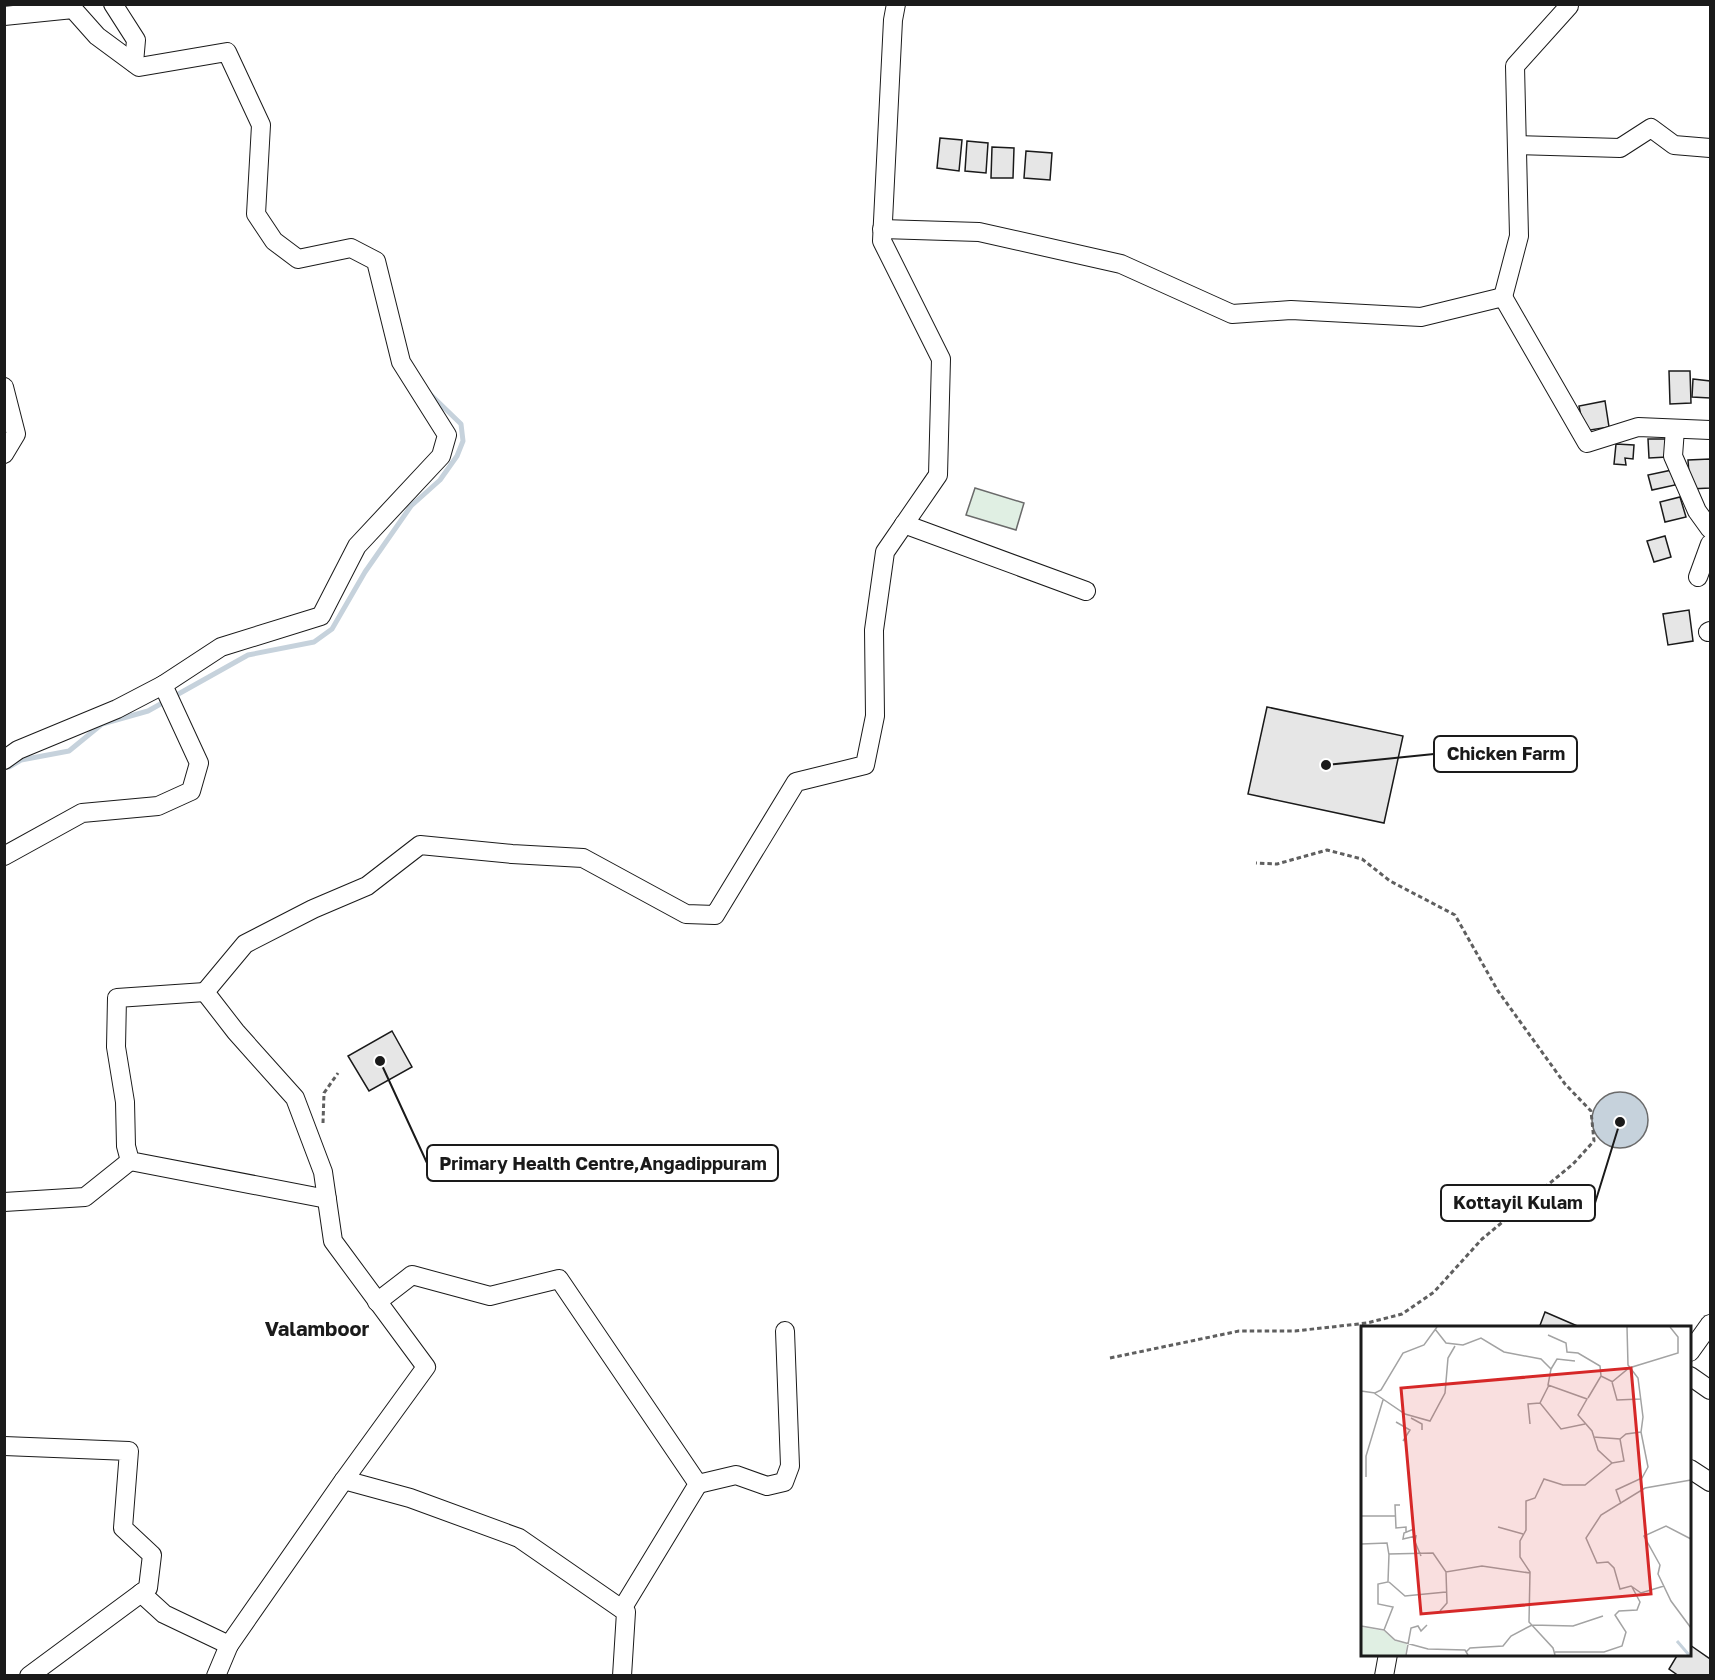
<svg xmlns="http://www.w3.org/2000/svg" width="1715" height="1680" font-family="'Golos Text',sans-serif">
	<rect width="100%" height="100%" fill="#fff"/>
	<!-- green -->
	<path fill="#e0efe3" stroke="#6a6a6a" stroke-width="1.5" d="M 975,488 L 1024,503 L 1016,530 L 966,515 Z"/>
	<!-- water -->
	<circle fill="#c6d2dc" stroke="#6a6a6a" stroke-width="1.5" cx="1620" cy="1120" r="28"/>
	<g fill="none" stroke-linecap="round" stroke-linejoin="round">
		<!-- stream -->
		<path stroke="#c6d2dc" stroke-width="5" d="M 9,767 L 21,760 L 69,751 L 102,724 L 148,711 L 248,655 L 314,642 L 332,629 L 365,572 L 411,506 L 440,480 L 457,456 L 463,441 L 461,424 L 431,395"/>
	</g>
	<!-- building -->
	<g fill="#e6e6e6" stroke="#1a1a1a" stroke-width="1.5">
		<path d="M 940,138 L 962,140 L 959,171 L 937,168 Z"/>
		<path d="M 967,141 L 988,143 L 986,173 L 965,171 Z"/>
		<path d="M 992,147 L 1014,148 L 1013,178 L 991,178 Z"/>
		<path d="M 1026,151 L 1052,153 L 1050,180 L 1024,178 Z"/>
		<path d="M 1669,371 L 1690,371 L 1691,403 L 1670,404 Z"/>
		<path d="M 1693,379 L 1710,381 L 1710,398 L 1692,397 Z"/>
		<path d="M 1605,401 L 1609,427 L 1584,431 L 1579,406 Z"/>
		<path d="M 1648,439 L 1666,439 L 1667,457 L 1649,458 Z"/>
		<path d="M 1616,444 L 1634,445 L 1633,459 L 1625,458 L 1626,465 L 1614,464 Z"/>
		<path d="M 1710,459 L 1710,488 L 1690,489 L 1688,460 Z"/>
		<path d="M 1672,470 L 1675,485 L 1652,490 L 1648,475 Z"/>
		<path d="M 1680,497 L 1686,517 L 1665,522 L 1660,502 Z"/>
		<path d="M 1665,536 L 1671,557 L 1654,562 L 1647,541 Z"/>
		<path d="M 1689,610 L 1693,641 L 1668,645 L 1663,614 Z"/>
		<path d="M 1267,707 L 1403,736 L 1384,823 L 1248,794 Z"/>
		<path d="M 392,1031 L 412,1067 L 369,1091 L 348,1056 Z"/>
		<path d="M 1545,1312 L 1582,1328 L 1539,1328 Z"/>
		<path d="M 1690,1645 L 1710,1659 L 1710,1676 L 1679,1676 L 1669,1669 L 1678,1654 L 1690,1654 Z"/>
	</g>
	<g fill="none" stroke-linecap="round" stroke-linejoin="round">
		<defs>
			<g id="minor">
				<path d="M 113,4 L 136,40 L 134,63"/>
				<path d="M 4,16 L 73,9 L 97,36 L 139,67 L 227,52 L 261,125 L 256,214 L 274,241 L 298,259 L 351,248 L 376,261 L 401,362 L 447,435 L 441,456 L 357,546 L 321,616 L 221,647 L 163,685 L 117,709 L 18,750 L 4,760"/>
				<path d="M 1517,145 L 1620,148 L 1651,128 L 1674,145 L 1710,148"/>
				<path d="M 882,229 L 979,232 L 1121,264 L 1232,314 L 1291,310 L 1421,317 L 1503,297 L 1587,443 L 1638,427 L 1710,430"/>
				<path d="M 1503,297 L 1519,236 L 1515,66 L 1569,6"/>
				<path d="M 4,387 L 16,434 L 4,454"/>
				<path d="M 1675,429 L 1673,456 L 1697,511 L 1710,529"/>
				<path d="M 904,524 L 1086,591"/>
				<path d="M 1698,577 L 1710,544"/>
				<path d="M 1708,632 L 1710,631"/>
				<path d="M 4,856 L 82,813 L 158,806 L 191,791 L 199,763 L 163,685"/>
				<path d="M 205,992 L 117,998 L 116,1047 L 125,1102 L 126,1146 L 130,1161 L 327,1199"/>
				<path d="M 4,1202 L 85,1197 L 130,1161"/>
				<path d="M 377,1302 L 412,1275 L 490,1296 L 559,1279 L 698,1484 L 622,1609"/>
				<path d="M 1690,1352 L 1710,1324"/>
				<path d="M 1690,1376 L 1710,1390"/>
				<path d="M 4,1446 L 129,1451 L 123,1528 L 152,1555 L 148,1588 L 29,1676"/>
				<path d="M 1690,1469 L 1710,1482"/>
				<path d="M 698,1484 L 736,1475 L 767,1486 L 784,1482 L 790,1466 L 785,1331"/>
				<path d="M 141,1593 L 164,1614 L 229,1645 L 344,1480"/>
				<path d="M 216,1676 L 229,1645"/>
				<path d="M 622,1676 L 626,1612 L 519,1538 L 410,1498 L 344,1480 L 426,1367 L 333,1241 L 323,1172 L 295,1098 L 236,1032 L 205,992 L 245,944 L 313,909 L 367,886 L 420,845 L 512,854 L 583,858 L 686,914 L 715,915 L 796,782 L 865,765 L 875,716 L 874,630 L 885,552 L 938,475 L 941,359 L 882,241 L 893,20 L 896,4"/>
				<path d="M 1384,1676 L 1388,1654"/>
			</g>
		</defs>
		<!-- minor casing -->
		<use href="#minor" stroke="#1a1a1a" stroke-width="20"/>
		<!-- path -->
		<g stroke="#5f5f5f" stroke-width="3" stroke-dasharray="4.5 3" stroke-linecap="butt">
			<path d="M 323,1123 L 324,1093 L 338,1073"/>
			<path d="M 1110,1358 L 1239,1331 L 1295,1331 L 1367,1323 L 1402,1314 L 1434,1292 L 1482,1239 L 1573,1164 L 1594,1141 L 1591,1111 L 1565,1084 L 1498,991 L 1455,915 L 1390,881 L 1362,859 L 1327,850 L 1277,864 L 1256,863"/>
		</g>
		<!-- minor -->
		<use href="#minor" stroke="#fff" stroke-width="18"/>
	</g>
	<g text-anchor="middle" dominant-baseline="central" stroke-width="4.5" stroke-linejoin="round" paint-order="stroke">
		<!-- quarter labels -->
		<g font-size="20" font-weight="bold" fill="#1a1a1a" stroke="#fff">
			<text x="317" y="1328">Valamboor</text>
		</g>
	</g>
	<!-- overview -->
	<g transform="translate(1361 1326)">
		<rect width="330" height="330" fill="#fff"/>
		<path d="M 0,301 L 23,305 L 34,315 L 46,318 L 44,329 L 0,329 Z" fill="#e0efe3"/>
		<path fill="none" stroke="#c6d2dc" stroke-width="3" d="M 316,315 L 328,329"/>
		<path fill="none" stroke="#a3a3a3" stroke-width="1.5" d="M 74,3 L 85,17 L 102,19 L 120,12 L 143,26 L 180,33 L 190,43 L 187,59 L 226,73 L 217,89 L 231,105 L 237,124 L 251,137 L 224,159 L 202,159 L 183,153 L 174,172 L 165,175 L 165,204 L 159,215 L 159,231 L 169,246 L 168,296 L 192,322 L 194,329M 187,9 L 205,17 L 206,26 L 217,27 L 239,40 L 240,50M 190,43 L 196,33 L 214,35M 188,59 L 179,77 L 200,103 L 224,98M 0,65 L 14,67 L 20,64 L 42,27 L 63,19 L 76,1M 13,67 L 44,88 L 69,95 L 84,67 L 87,32 L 94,20M 227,72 L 240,50 L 252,56M 279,73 L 256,74 L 251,56 L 268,42 L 317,27 L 317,11 L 309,1M 50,92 L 61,98 L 61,104M 35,96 L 49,104 L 42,115M 169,98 L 167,78 L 179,77M 232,111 L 259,113 L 263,135 L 251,137M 259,113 L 265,108 L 280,106 L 282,91 L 277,52 L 267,39 L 266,1M 5,151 L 5,130 L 22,74M 260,178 L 255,164 L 281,152 L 287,141 L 280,106M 39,179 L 34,179 L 35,202 L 45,201 L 45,206M 0,190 L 34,190M 137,201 L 162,208M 53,203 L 43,207 L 42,213 L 55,210 L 54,216 L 60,230M 330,213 L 305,200 L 283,210 L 299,239 L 297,248 L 310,275 L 330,302M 0,218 L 26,217 L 28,229M 28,256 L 44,270 L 85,266M 303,260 L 280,267 L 270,260 L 259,263 L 253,242 L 247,236 L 236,237 L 225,212 L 240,189 L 284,162 L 330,154M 79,285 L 86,277 L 85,246M 0,300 L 23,304 L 34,314 L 67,323 L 104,324 L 107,329M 23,304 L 32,281 L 17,278 L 17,258 L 27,256 L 28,228 L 72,227 L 85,246 L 121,240 L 169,247M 105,326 L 109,322 L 142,320 L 150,310 L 171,299 L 212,300 L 242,290M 194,326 L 243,326 L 261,320 L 265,306 L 254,289 L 258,285 L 276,284 L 279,276 L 271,261M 45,329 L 50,302 L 57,300 L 60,305 L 66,299"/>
		<path fill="#d62828" fill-opacity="0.15" stroke="#d62828" stroke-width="3" d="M 270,42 L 290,268 L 60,288 L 40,62 Z"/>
		<rect width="330" height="330" fill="none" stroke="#1a1a1a" stroke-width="3"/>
	</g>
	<!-- callouts -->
	<path fill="none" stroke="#1a1a1a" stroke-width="2" d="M1326 765L1434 754M380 1061L427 1163M1620 1122L1595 1203"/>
	<g fill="#1a1a1a" stroke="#fff" stroke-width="2">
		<circle cx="1326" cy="765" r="6"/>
		<circle cx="380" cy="1061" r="6"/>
		<circle cx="1620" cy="1122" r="6"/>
	</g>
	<g fill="#fff" stroke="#1a1a1a" stroke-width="2">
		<rect x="1434" y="736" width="143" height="36" rx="6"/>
		<rect x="427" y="1145" width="351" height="36" rx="6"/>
		<rect x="1441" y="1185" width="154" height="36" rx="6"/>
	</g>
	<g font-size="18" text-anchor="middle" font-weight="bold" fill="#1a1a1a">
		<text x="1506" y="760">Chicken Farm</text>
		<text x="603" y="1170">Primary Health Centre,Angadippuram</text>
		<text x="1518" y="1209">Kottayil Kulam</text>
	</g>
	<!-- border -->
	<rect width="1715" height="1680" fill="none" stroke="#1a1a1a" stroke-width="12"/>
</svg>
